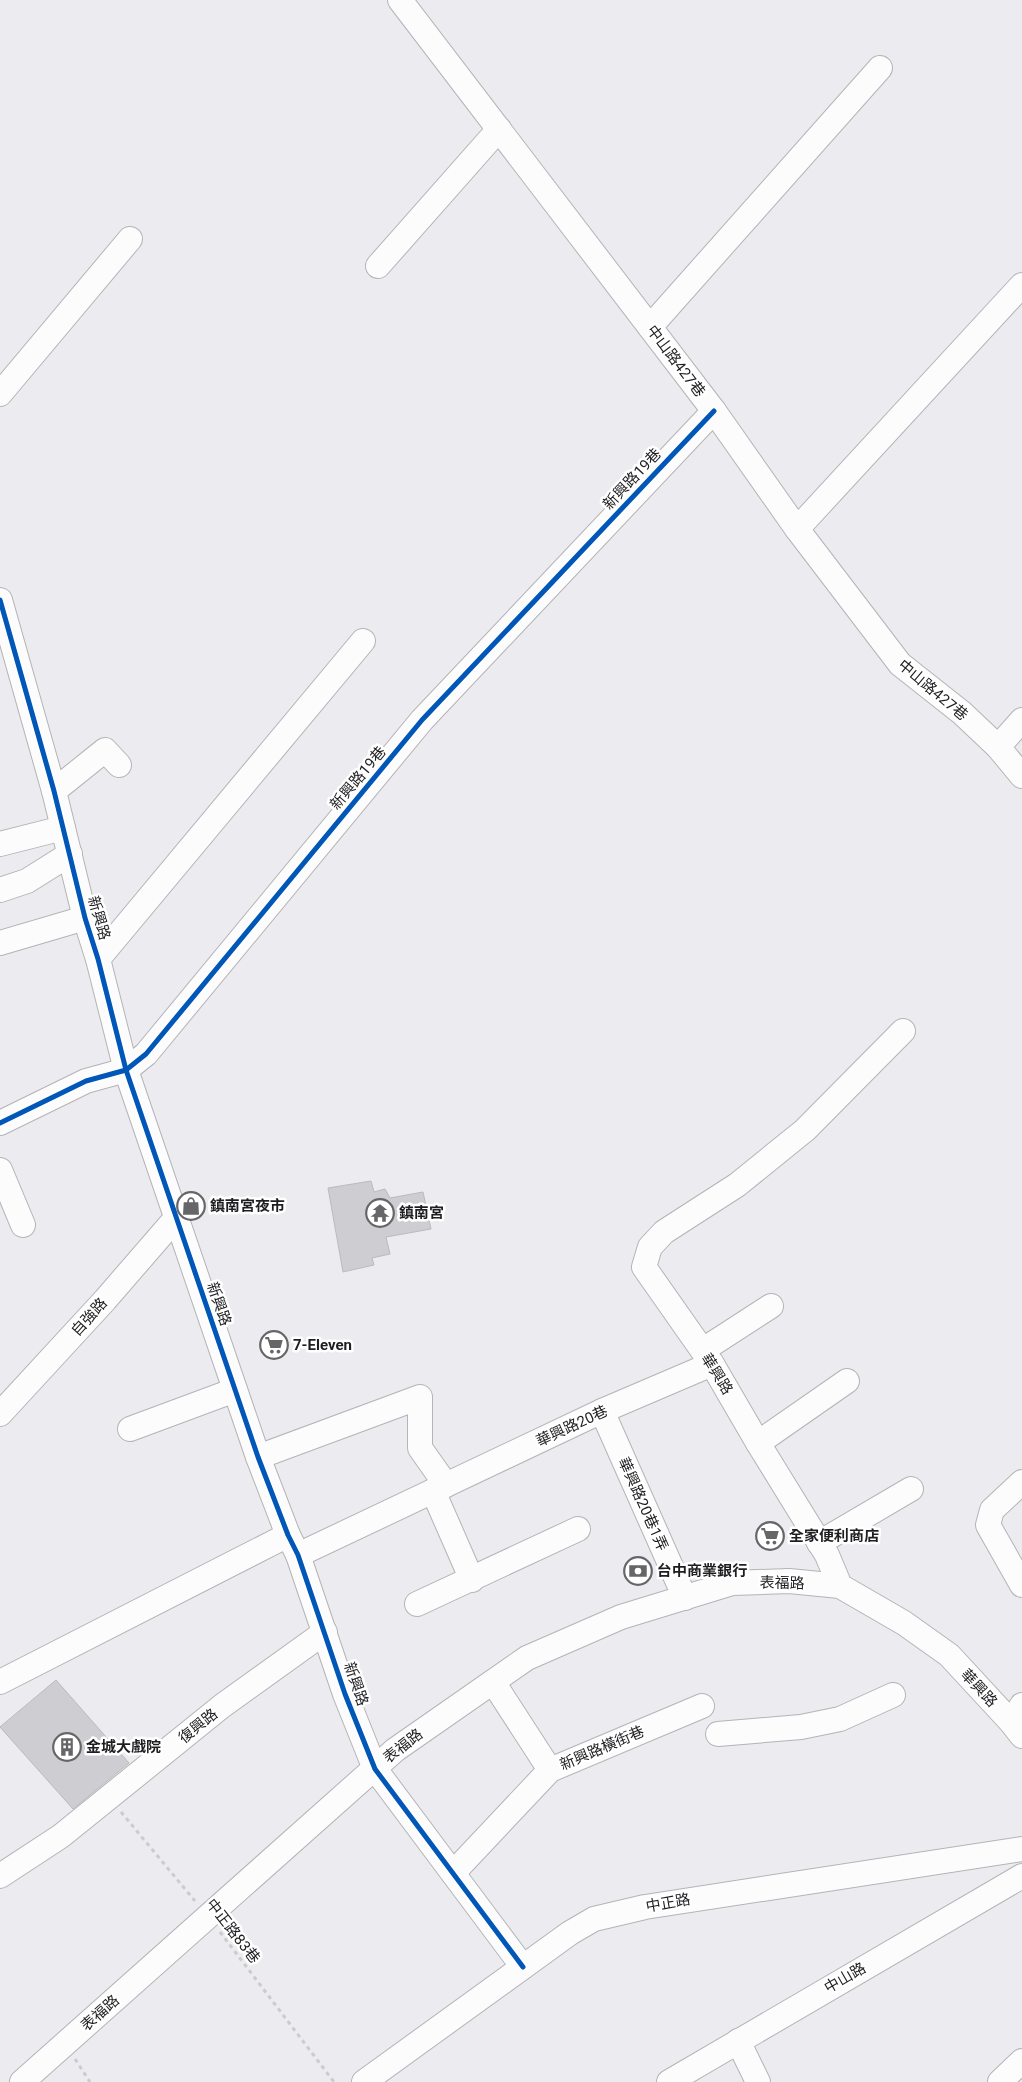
<svg xmlns="http://www.w3.org/2000/svg" width="1022" height="2082" font-family="Roboto,'Noto Sans TC',sans-serif">
	<rect width="100%" height="100%" fill="#ebebf0"/>
	<!-- building -->
	<g fill="#cecdd2" stroke="#bbbabe">
		<path d="M 371,1181 L 374,1192 L 385,1189 L 390,1198 L 423,1192 L 431,1229 L 386,1237 L 390,1254 L 372,1258 L 374,1265 L 343,1272 L 328,1188 Z"/>
		<path d="M 56,1680 L 129,1763 L 73,1809 L 0,1727 Z"/>
	</g>
	<g fill="none" stroke-linecap="round" stroke-linejoin="round">
		<defs>
			<g id="minor">
				<path d="M 400,0 L 714,411 L 797,529 L 900,664 L 962,713 L 998,747 L 1022,776"/>
				<path d="M 378,266 L 499,129"/>
				<path d="M 650,327 L 880,68"/>
				<path d="M 0,394 L 130,239"/>
				<path d="M 797,529 L 1022,285"/>
				<path d="M 0,600 L 54,791 L 85,918 L 98,959 L 126,1070 L 258,1457 L 288,1535 L 298,1555 L 345,1694 L 375,1769 L 523,1967"/>
				<path d="M 998,747 L 1022,720"/>
				<path d="M 54,791 L 105,750 L 119,765"/>
				<path d="M 0,844 L 63,828"/>
				<path d="M 0,890 L 27,881 L 70,854"/>
				<path d="M 0,943 L 85,918"/>
				<path d="M 98,959 L 363,641"/>
				<path d="M 903,1031 L 805,1130 L 737,1185 L 664,1232 L 650,1247 L 644,1267 L 712,1364 L 758,1443 L 827,1555 L 840,1586 L 904,1623 L 949,1655 L 1011,1722 L 1022,1736"/>
				<path d="M 0,1123 L 86,1081 L 126,1070 L 146,1054 L 422,720 L 714,411"/>
				<path d="M 0,1170 L 23,1225"/>
				<path d="M 703,1350 L 771,1306"/>
				<path d="M 602,1411 L 685,1598"/>
				<path d="M 0,1414 L 105,1300 L 176,1218"/>
				<path d="M 130,1429 L 235,1390"/>
				<path d="M 758,1443 L 847,1381"/>
				<path d="M 258,1457 L 420,1397 L 420,1448 L 446,1485"/>
				<path d="M 1022,1482 L 992,1510 L 988,1525 L 1022,1585"/>
				<path d="M 433,1491 L 472,1580"/>
				<path d="M 819,1543 L 911,1489"/>
				<path d="M 298,1555 L 602,1411 L 712,1364"/>
				<path d="M 417,1604 L 578,1529"/>
				<path d="M 0,1682 L 288,1535"/>
				<path d="M 493,1682 L 550,1770"/>
				<path d="M 1011,1722 L 1022,1705"/>
				<path d="M 718,1734 L 801,1727 L 840,1719 L 893,1695"/>
				<path d="M 453,1873 L 550,1770 L 702,1706"/>
				<path d="M 0,1876 L 61,1836 L 222,1706 L 325,1632"/>
				<path d="M 738,2041 L 758,2082"/>
				<path d="M 22,2082 L 395,1750 L 527,1658 L 621,1617 L 732,1583 L 789,1581 L 840,1586"/>
				<path d="M 364,2082 L 570,1933 L 594,1919 L 645,1907 L 1022,1849"/>
				<path d="M 669,2082 L 1022,1876"/>
				<path d="M 1000,2082 L 1022,2061"/>
			</g>
		</defs>
		<!-- minor casing -->
		<use href="#minor" stroke="#b4b4b7" stroke-width="26"/>
		<!-- path -->
		<g stroke="#cccccd" stroke-width="3" stroke-dasharray="4 4" stroke-linecap="butt">
			<path d="M 121,1812 L 195,1901"/>
			<path d="M 220,1932 L 334,2082"/>
			<path d="M 75,2059 L 90,2082"/>
		</g>
		<!-- minor -->
		<use href="#minor" stroke="#fcfcfd" stroke-width="24"/>
		<defs>
			<g id="cycleway">
				<path d="M 0,600 L 54,791 L 85,918 L 98,959 L 126,1070 L 258,1457 L 288,1535 L 298,1555 L 345,1694 L 375,1769 L 523,1967"/>
				<path d="M 0,1123 L 86,1081 L 126,1070 L 146,1054 L 422,720 L 714,411"/>
			</g>
		</defs>
		<!-- cycleway casing -->
		<use href="#cycleway" stroke="#fff" stroke-width="8"/>
		<!-- cycleway -->
		<use href="#cycleway" stroke="#0057b8" stroke-width="5"/>
	</g>
	<!-- icons -->
	<defs>
		<symbol id="shop-ring" viewBox="-11 -11 22 22"><circle r="9.5" fill="#fff" stroke="#666669" stroke-width="1.5"/><path d="M-5-2.5h2.3a2.7 3.5 0 0 1 5.4 0H5L5.5 6h-11ZM-1.5-2.5h3a1.5 2.3 0 0 0-3 0Z" fill="#666669"/></symbol>
		<symbol id="temple-ring" viewBox="-11 -11 22 22"><circle r="9.5" fill="#fff" stroke="#666669" stroke-width="1.5"/><path d="M0-6L5-2H3V0L6.5 2.5H4V6H1.5V3h-3V6H-4V2.5H-6.5L-3 0V-2H-5Z" fill="#666669"/></symbol>
		<symbol id="supermarket-ring" viewBox="-11 -11 22 22"><circle r="9.5" fill="#fff" stroke="#666669" stroke-width="1.5"/><path d="M-6-5.5h2.5l.6 2H6L4.5 2H-2.5L-4.4-4H-6ZM-1.5 3.2a1.3 1.3 0 1 0 .1 0ZM3 3.2a1.3 1.3 0 1 0 .1 0Z" fill="#666669"/></symbol>
		<symbol id="bank-ring" viewBox="-11 -11 22 22"><circle r="9.5" fill="#fff" stroke="#666669" stroke-width="1.5"/><path d="M-6-4H6V4H-6ZM0-2.3a2.3 2.3 0 1 0 0 4.6a2.3 2.3 0 1 0 0-4.6Z" fill="#666669"/></symbol>
		<symbol id="building-ring" viewBox="-11 -11 22 22"><circle r="9.5" fill="#fff" stroke="#666669" stroke-width="1.5"/><path d="M-4-6H4V6H1V3H-1V6H-4ZM-2.5-4.3h1.7v1.8h-1.7ZM.8-4.3h1.7v1.8H.8ZM-2.5-1h1.7V.8h-1.7ZM.8-1h1.7V.8H.8Z" fill="#666669"/></symbol>
	</defs>
	<g fill-rule="evenodd">
		<use href="#shop-ring" x="175" y="1190" width="32" height="32"/>
		<use href="#temple-ring" x="364" y="1197" width="32" height="32"/>
		<use href="#supermarket-ring" x="258" y="1329" width="32" height="32"/>
		<use href="#supermarket-ring" x="754" y="1520" width="32" height="32"/>
		<use href="#bank-ring" x="622" y="1555" width="32" height="32"/>
		<use href="#building-ring" x="51" y="1731" width="32" height="32"/>
	</g>
	<g text-anchor="middle" dominant-baseline="central" stroke-width="5" stroke-linejoin="round" paint-order="stroke">
		<!-- street labels -->
		<g font-size="15" fill="#1e1e21" stroke="#fff">
			<text transform="translate(676 361) rotate(53)">中山路427巷</text>
			<text transform="translate(632 479) rotate(-47)">新興路19巷</text>
			<text transform="translate(933 690) rotate(40)">中山路427巷</text>
			<text transform="translate(358 778) rotate(-50)">新興路19巷</text>
			<text transform="translate(99 918) rotate(74)">新興路</text>
			<text transform="translate(219 1304) rotate(71)">新興路</text>
			<text transform="translate(89 1317) rotate(-48)">自強路</text>
			<text transform="translate(717 1374) rotate(58)">華興路</text>
			<text transform="translate(572 1426) rotate(-25)">華興路20巷</text>
			<text transform="translate(643 1504) rotate(66)">華興路20巷1弄</text>
			<text transform="translate(782 1583) rotate(1)">表福路</text>
			<text transform="translate(356 1684) rotate(71)">新興路</text>
			<text transform="translate(979 1688) rotate(47)">華興路</text>
			<text transform="translate(198 1726) rotate(-39)">復興路</text>
			<text transform="translate(403 1746) rotate(-38)">表福路</text>
			<text transform="translate(602 1748) rotate(-23)">新興路橫街巷</text>
			<text transform="translate(668 1903) rotate(-10)">中正路</text>
			<text transform="translate(233 1931) rotate(52)">中正路83巷</text>
			<text transform="translate(845 1978) rotate(-30)">中山路</text>
			<text transform="translate(100 2013) rotate(-42)">表福路</text>
		</g>
		<!-- poi labels -->
		<g font-size="15" font-weight="bold" fill="#1e1e21" stroke="#fff" text-anchor="start">
			<text x="210" y="1206">鎮南宮夜市</text>
			<text x="399" y="1213">鎮南宮</text>
			<text x="293" y="1345">7-Eleven</text>
			<text x="789" y="1536">全家便利商店</text>
			<text x="657" y="1571">台中商業銀行</text>
			<text x="86" y="1747">金城大戲院</text>
		</g>
	</g>
</svg>
